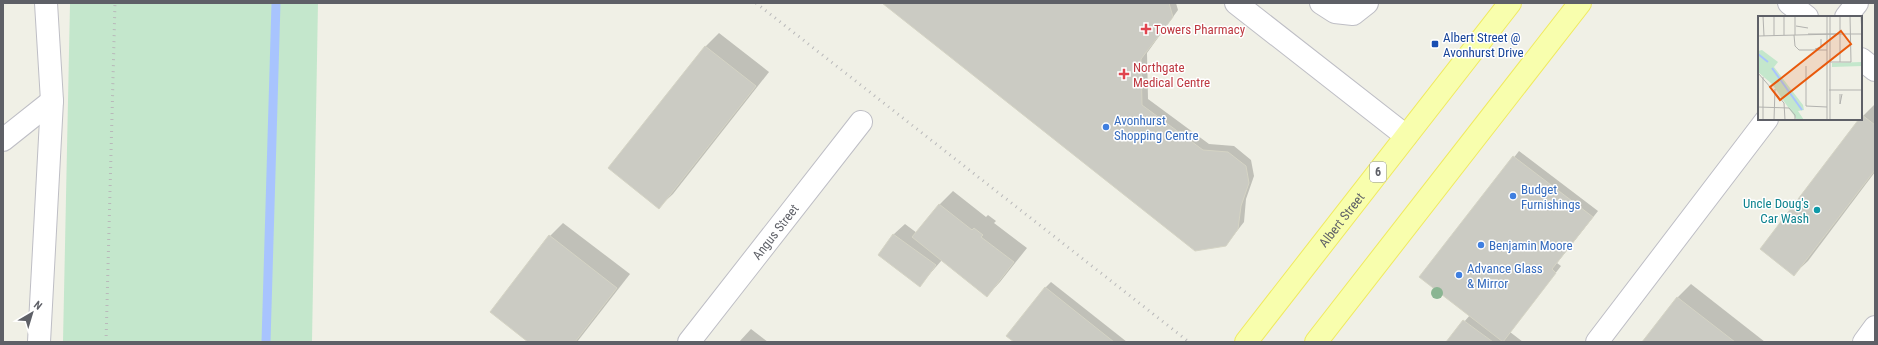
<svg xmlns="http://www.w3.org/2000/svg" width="1878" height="345" font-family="'Roboto Condensed',sans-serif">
	<rect width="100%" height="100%" fill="#f0f0e6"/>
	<!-- green -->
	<path fill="#c4e7cc" d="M 70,3 L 318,3 L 312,342 L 63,342 Z"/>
	<!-- shadow -->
	<g fill="#0003">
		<path d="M 884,3 L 1176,3 L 1178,10 L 1147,53 L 1148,99 L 1209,144 L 1234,146 L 1251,160 L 1254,176 L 1246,199 L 1244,222 L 1226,245 Z"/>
		<path d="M 719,33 L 769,72 L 673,194 L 659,207 L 609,168 L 706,46 Z"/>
		<path d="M 1875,104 L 1875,172 L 1808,261 L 1794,274 L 1863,116 Z"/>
		<path d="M 1519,151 L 1598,211 L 1557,263 L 1561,266 L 1510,332 L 1523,342 L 1447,342 L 1470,315 L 1421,277 Z"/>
		<path d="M 953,191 L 986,217 L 988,215 L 996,221 L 994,223 L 1027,248 L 1000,282 L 987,296 L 942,260 L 920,285 L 879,255 L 894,234 L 905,224 L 917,233 L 940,204 Z"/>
		<path d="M 563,223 L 630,274 L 577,342 L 530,342 L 550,236 Z"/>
		<path d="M 1051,282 L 1127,342 L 1016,342 L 1045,288 Z"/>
		<path d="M 1691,284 L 1765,342 L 1643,342 L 1678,297 Z"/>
		<path d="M 751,329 L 768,342 L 739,342 Z"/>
	</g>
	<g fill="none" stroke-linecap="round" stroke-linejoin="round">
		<!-- stream -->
		<path stroke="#a8c4fe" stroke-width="9" d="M 266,342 L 276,3"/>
	</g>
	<!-- building -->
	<g fill="#cbcbc3" stroke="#d5d4c5">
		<path d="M 882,3 L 1169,3 L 1173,17 L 1141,59 L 1142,105 L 1203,150 L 1228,152 L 1246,166 L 1249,183 L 1241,206 L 1238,229 L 1226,246 L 1195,251 Z"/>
		<path d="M 705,46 L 756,86 L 659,209 L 608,168 Z"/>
		<path d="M 1862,115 L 1875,125 L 1875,170 L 1794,276 L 1760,249 Z"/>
		<path d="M 1513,156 L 1593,217 L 1552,269 L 1556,273 L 1503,342 L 1419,277 Z"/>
		<path d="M 939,204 L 972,230 L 974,228 L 983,235 L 981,237 L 1014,262 L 987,297 L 912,237 Z"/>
		<path d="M 893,234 L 936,265 L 920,287 L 878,255 Z"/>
		<path d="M 549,235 L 617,288 L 575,342 L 528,342 L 490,312 Z"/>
		<path d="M 1045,287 L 1114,342 L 1014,342 L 1006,336 Z"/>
		<path d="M 1677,297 L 1735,342 L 1642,342 Z"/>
		<path d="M 1463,320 L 1493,342 L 1446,342 Z"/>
	</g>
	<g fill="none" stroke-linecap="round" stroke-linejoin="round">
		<defs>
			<g id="minor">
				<path d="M 1236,3 L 1406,136"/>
				<path d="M 1321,3 L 1335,12 L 1353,14 L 1367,3"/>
				<path d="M 1789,3 L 1807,17"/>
				<path d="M 1846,17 L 1857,3"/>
				<path d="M 1861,59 L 1875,70"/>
				<path d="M 3,140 L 52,101"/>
				<path d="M 39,342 L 52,101 L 46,3"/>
				<path id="s1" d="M 689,342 L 861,122"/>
				<path d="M 1597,342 L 1767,119"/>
				<path d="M 1864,342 L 1875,327"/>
			</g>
			<g id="major">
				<path id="s2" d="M 1246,342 L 1510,3"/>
				<path d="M 1316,342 L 1580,3"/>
			</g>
		</defs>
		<!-- minor casing -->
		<use href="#minor" stroke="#bebec5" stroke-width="24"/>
		<!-- major casing -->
		<use href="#major" stroke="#f0ea5f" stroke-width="24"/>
		<!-- minor -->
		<use href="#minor" stroke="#fff" stroke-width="22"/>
		<!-- major -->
		<use href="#major" stroke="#f8fead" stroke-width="22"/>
		<!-- rail -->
		<g stroke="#b9b9ba" stroke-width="3" stroke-dasharray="1 5" stroke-linecap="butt">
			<path d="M 756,3 L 1189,342"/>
			<path d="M 106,342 L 115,3"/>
		</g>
	</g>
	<!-- trees -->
	<circle fill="#8ab592" cx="1437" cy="293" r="6"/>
	<!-- markers -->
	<g fill="#e0444e" stroke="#fff" stroke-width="1.5">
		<path d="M1144 23h4v4h4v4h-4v4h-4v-4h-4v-4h4z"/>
		<path d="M1122 68h4v4h4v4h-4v4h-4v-4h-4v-4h4z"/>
	</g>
	<rect fill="#1a4fb4" stroke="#fff" stroke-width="1.5" x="1431" y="40" width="8" height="8" rx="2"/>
	<g fill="#3f7fe0" stroke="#fff" stroke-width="1.5">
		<circle cx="1106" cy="127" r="4"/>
		<circle cx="1513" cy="196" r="4"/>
		<circle cx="1481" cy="245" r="4"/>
		<circle cx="1459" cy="275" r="4"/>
	</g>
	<circle fill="#0f9aa8" stroke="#fff" stroke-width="1.5" cx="1817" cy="210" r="4"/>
	<g text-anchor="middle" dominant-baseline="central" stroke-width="3" stroke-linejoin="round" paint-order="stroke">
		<!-- shield labels -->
		<rect fill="#fff" stroke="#8e9095" stroke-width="1" x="1370" y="162" width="16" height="20" rx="3"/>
		<g font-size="12" font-weight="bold" fill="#5e6067">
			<text x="1378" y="172">6</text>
		</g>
		<!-- health labels -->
		<g font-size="13" fill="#be3a42" stroke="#fff" text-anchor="start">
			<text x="1154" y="29">Towers Pharmacy</text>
			<text x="1133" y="67">Northgate<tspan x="1133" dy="15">Medical Centre</tspan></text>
		</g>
		<!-- transit labels -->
		<g font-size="13" fill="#164399" stroke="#fff" text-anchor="start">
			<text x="1443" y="37">Albert Street @<tspan x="1443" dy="15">Avonhurst Drive</tspan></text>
		</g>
		<!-- shop labels -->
		<g font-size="13" fill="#366cbe" stroke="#fff" text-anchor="start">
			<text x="1114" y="120">Avonhurst<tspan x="1114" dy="15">Shopping Centre</tspan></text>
			<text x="1521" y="189">Budget<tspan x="1521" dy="15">Furnishings</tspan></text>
			<text x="1489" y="245">Benjamin Moore</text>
			<text x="1467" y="268">Advance Glass<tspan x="1467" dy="15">&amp; Mirror</tspan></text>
		</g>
		<!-- culture labels -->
		<g font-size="13" fill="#0d838f" stroke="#fff" text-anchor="end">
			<text x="1809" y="203">Uncle Doug's<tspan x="1809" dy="15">Car Wash</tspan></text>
		</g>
		<!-- street labels -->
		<g font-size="13" fill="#5e6067" stroke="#fff">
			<text stroke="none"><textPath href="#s2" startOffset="155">Albert Street</textPath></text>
			<text stroke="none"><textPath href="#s1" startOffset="140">Angus Street</textPath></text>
		</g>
	</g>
	<!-- overview -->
	<g transform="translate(1758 16)">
		<rect width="104" height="104" fill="#f0f0e6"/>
		<path d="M 4,34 L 20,46 L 16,51 L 45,89 L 46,94 L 40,95 L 46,104 L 39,104 L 14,68 L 0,56 L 0,35 ZM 104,46 L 104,50 L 74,51 L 74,47 Z" fill="#c4e7cc"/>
		<path fill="none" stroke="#a8c4fe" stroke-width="2" d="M 0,38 L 10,46M 14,52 L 44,94"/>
		<path fill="none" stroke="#b2b2af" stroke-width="1" d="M 5,0 L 6,20M 26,0 L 26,19M 69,0 L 69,104M 72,0 L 72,104M 82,0 L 82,46M 103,0 L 104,18M 38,10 L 50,12M 50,18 L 104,18M 36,19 L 37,30 L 41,34 L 69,34M 37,19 L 37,0M 0,20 L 78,18M 16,20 L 16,0M 57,33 L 63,31 L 63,23M 72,46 L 93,46 L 92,0M 48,50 L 48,90 L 69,91M 0,57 L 26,87 L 27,104M 5,61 L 5,104M 71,74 L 104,74M 82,78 L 82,88 L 84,78M 0,91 L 31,92 L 37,99 L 37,104M 16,104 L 17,73"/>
		<path fill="#e8590c" fill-opacity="0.15" stroke="#e8590c" stroke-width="2" d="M 83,15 L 93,28 L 22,84 L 12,71 Z"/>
		<rect width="104" height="104" fill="none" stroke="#5e6067" stroke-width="2"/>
	</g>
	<!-- border -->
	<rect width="1878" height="345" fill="none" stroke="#5e6067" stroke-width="8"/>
	<!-- north arrow -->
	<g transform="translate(32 313) rotate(38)" stroke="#ffffff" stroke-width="3" paint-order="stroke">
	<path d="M0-3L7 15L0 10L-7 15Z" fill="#5e6067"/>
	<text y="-6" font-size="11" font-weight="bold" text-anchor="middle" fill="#5e6067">N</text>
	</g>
</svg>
